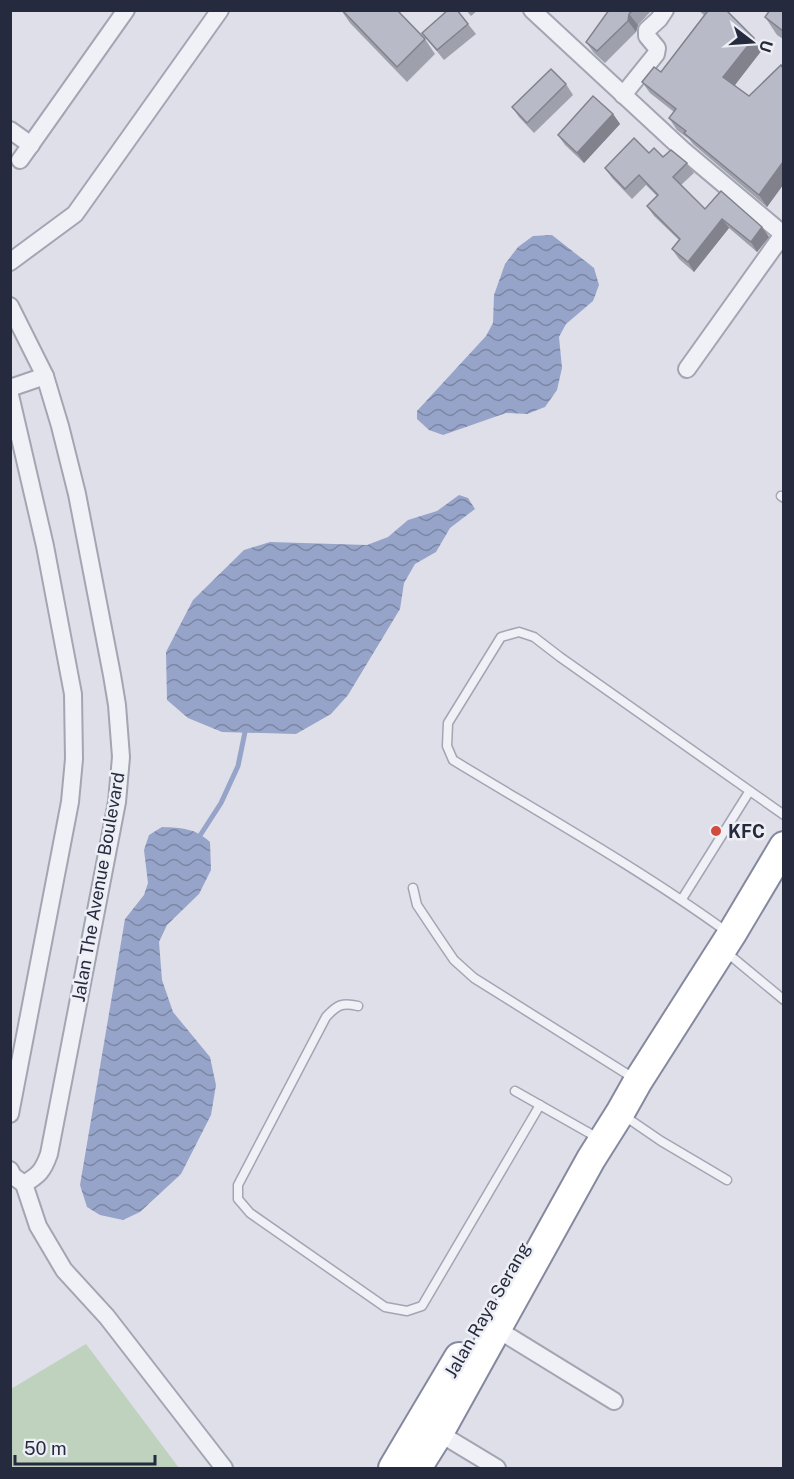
<svg xmlns="http://www.w3.org/2000/svg" width="794" height="1479" font-family="'Public Sans',sans-serif">
	<defs>
		<pattern id="water-waves" width="16" height="10" patternUnits="userSpaceOnUse" patternTransform="scale(1.5)"><rect width="16" height="10" fill="#97a4c9"/><path d="M0 5q4-4 8 0t8 0" fill="none" stroke="#7b86a5"/></pattern>
	</defs>
	<rect width="100%" height="100%" fill="#dedfe8"/>
	<!-- park -->
	<path fill="#bfd2be" d="M 86,1344 L 179,1468 L 11,1468 L 11,1389 Z"/>
	<!-- water -->
	<g fill="url(#water-waves)">
		<path d="M 552,235 L 594,268 L 599,285 L 593,301 L 566,324 L 559,337 L 562,368 L 557,390 L 545,407 L 527,414 L 506,413 L 443,435 L 429,430 L 417,419 L 417,411 L 486,336 L 493,323 L 494,295 L 505,264 L 518,247 L 533,236 Z"/>
		<path d="M 459,495 L 468,498 L 475,509 L 450,528 L 436,552 L 415,564 L 404,583 L 400,609 L 348,695 L 331,714 L 296,734 L 222,732 L 188,718 L 167,700 L 166,652 L 193,600 L 244,550 L 270,542 L 367,545 L 388,537 L 408,520 L 437,511 Z"/>
		<path d="M 162,827 C 182,828 195,828 210,842 L 211,870 L 199,894 L 167,925 L 159,942 L 162,980 L 173,1012 L 210,1057 L 216,1085 L 211,1115 L 181,1174 L 140,1212 L 123,1220 L 100,1215 L 87,1207 L 80,1185 L 125,919 L 144,895 L 148,883 L 144,850 L 149,835 Z"/>
	</g>
	<g fill="none" stroke-linecap="round" stroke-linejoin="round">
		<!-- stream -->
		<path stroke="#97a4c9" stroke-width="5" d="M 201,834 L 221,803 L 238,766 L 245,732"/>
		<defs>
			<g id="service">
				<path d="M 781,496 L 784,498"/>
				<path d="M 413,888 L 417,905 L 437,935 L 454,960 L 474,978 L 635,1079"/>
				<path d="M 682,899 L 749,792"/>
				<path d="M 727,932 C 640,869 545,816 453,760 L 447,746 L 448,723 L 501,637 L 519,632 L 534,637 L 560,657 L 784,815"/>
				<path d="M 726,952 L 784,1000"/>
				<path d="M 358,1006 C 342,1002 337,1005 326,1017 L 238,1185 L 238,1199 L 250,1213 L 385,1307 L 407,1311 L 422,1306 L 540,1105"/>
				<path d="M 515,1091 L 598,1138"/>
				<path d="M 623,1115 L 661,1141 L 727,1180"/>
			</g>
			<g id="minor">
				<path d="M 532,10 L 683,150 L 784,235"/>
				<path d="M 623,95 L 656,54 L 657,48 L 647,36 L 647,30 L 659,19 L 665,10"/>
				<path d="M 10,130 L 31,145"/>
				<path d="M 20,160 L 126,10"/>
				<path d="M 10,262 L 75,214 L 220,10"/>
				<path d="M 10,306 L 45,376 L 60,426 L 77,494 L 112,675 L 117,705 L 121,757 L 117,802 L 49,1154 C 43,1171 39,1175 24,1184"/>
				<path d="M 687,369 L 784,233"/>
				<path d="M 10,388 L 45,376"/>
				<path d="M 10,395 L 45,546 L 73,694 L 74,759 L 70,802 L 10,1114"/>
				<path d="M 10,1170 L 13,1176 L 24,1184 L 38,1226 L 64,1270 L 107,1317 L 224,1468"/>
				<path d="M 497,1329 L 614,1401"/>
				<path d="M 439,1433 L 497,1468"/>
			</g>
			<g id="trunk">
				<path d="M 393,1468 L 459,1357"/>
				<path d="M 417,1468 L 439,1433 L 591,1159 L 620,1113 L 638,1081 L 731,935 L 784,846"/>
			</g>
		</defs>
		<!-- service casing -->
		<use href="#service" stroke="#a3a5b2" stroke-width="11"/>
		<!-- minor casing -->
		<use href="#minor" stroke="#a3a5b2" stroke-width="20"/>
		<!-- trunk casing -->
		<use href="#trunk" stroke="#85899f" stroke-width="32"/>
		<!-- service -->
		<use href="#service" stroke="#f0f1f6" stroke-width="8"/>
		<!-- minor -->
		<use href="#minor" stroke="#f0f1f6" stroke-width="16"/>
		<!-- trunk -->
		<use href="#trunk" stroke="#fff" stroke-width="28"/>
	</g>
	<!-- wall -->
	<g fill="#9ea0ac">
		<path d="M 341,10 L 397,10 L 425,39 L 435,54 L 407,82 L 350,23 Z"/>
		<path d="M 466,10 L 478,10 L 471,16 Z"/>
		<path d="M 609,10 L 652,10 L 638,25 L 636,32 L 605,63 L 594,53 L 586,42 Z"/>
		<path d="M 698,10 L 726,10 L 762,50 L 734,85 L 749,96 L 783,68 L 783,185 L 767,207 L 693,144 L 689,139 L 677,130 L 669,118 L 674,112 L 650,93 L 642,82 L 661,72 L 704,15 Z"/>
		<path d="M 783,10 L 783,39 L 777,35 L 765,17 Z"/>
		<path d="M 468,24 L 476,34 L 444,60 L 422,33 Z"/>
		<path d="M 566,84 L 573,95 L 534,133 L 519,117 L 512,107 Z"/>
		<path d="M 613,114 L 620,124 L 584,163 L 565,145 L 558,135 Z"/>
		<path d="M 649,153 L 687,163 L 694,173 L 681,185 L 705,209 L 762,227 L 769,237 L 757,252 L 729,228 L 694,272 L 679,259 L 672,249 L 679,240 L 654,216 L 647,206 L 657,196 L 646,185 L 632,199 L 612,178 L 605,168 Z"/>
	</g>
	<!-- shaded-wall -->
	<g fill="#81828c">
		<path d="M 629,14 L 638,25 L 636,32 L 628,21 Z"/>
		<path d="M 754,38 L 762,50 L 732,89 L 723,77 Z"/>
		<path d="M 613,114 L 620,124 L 584,163 L 577,153 Z"/>
		<path d="M 783,162 L 783,185 L 767,207 L 759,195 Z"/>
		<path d="M 722,219 L 729,228 L 694,272 L 688,262 Z"/>
		<path d="M 762,227 L 769,237 L 757,252 L 751,242 Z"/>
	</g>
	<!-- building -->
	<g fill="#b8bac8" stroke="#81828c" stroke-width="1.5">
		<path d="M 342,10 L 397,10 L 425,39 L 397,67 Z"/>
		<path d="M 448,10 L 457,10 L 468,24 L 437,50 L 422,33 Z"/>
		<path d="M 609,10 L 633,10 L 629,14 L 628,21 L 597,51 L 586,42 Z"/>
		<path d="M 705,10 L 726,10 L 754,38 L 723,77 L 749,96 L 781,65 L 783,68 L 783,162 L 759,195 L 684,133 L 686,131 L 669,118 L 676,109 L 642,82 L 654,67 L 661,72 L 707,12 Z"/>
		<path d="M 770,10 L 783,10 L 783,31 L 765,17 Z"/>
		<path d="M 551,69 L 566,84 L 527,123 L 512,107 Z"/>
		<path d="M 593,96 L 613,114 L 577,153 L 558,135 Z"/>
		<path d="M 634,138 L 649,153 L 654,148 L 663,157 L 671,150 L 687,163 L 673,177 L 705,209 L 721,191 L 762,227 L 751,242 L 722,219 L 688,262 L 672,249 L 680,239 L 647,206 L 658,195 L 639,175 L 625,189 L 605,168 Z"/>
	</g>
	<!-- markers -->
	<circle fill="#d24a3e" stroke="#edeff5" stroke-width="2" cx="716" cy="831" r="6"/>
	<g text-anchor="middle" dominant-baseline="central" stroke-width="5" stroke-linejoin="round" paint-order="stroke">
		<!-- poi labels -->
		<g font-size="18" font-weight="bold" fill="#262a3f" stroke="#edeff5" text-anchor="start">
			<text x="728" y="831">KFC</text>
		</g>
		<!-- street labels -->
		<g font-size="18" fill="#262a3f" stroke="#edeff5">
			<text transform="translate(98 887) rotate(-80)">Jalan The Avenue Boulevard</text>
			<text transform="translate(487 1310) rotate(-60)">Jalan Raya Serang</text>
		</g>
	</g>
	<!-- border -->
	<rect width="794" height="1479" fill="none" stroke="#262a3f" stroke-width="24"/>
	<!-- north arrow -->
	<g transform="translate(752 42) rotate(107)" stroke="#edeff5" stroke-width="4.5" paint-order="stroke">
	<path d="M0-4.5L10 22L0 15L-10 22Z" fill="#262a3f"/>
	<text y="-9" font-size="16" font-weight="bold" text-anchor="middle" fill="#262a3f">U</text>
	</g>
	<!-- scale -->
	<path d="M15 1455v9h140v-9" fill="none" stroke="#262a3f" stroke-width="3"/>
	<text x="24" y="1455" font-size="18" fill="#262a3f" stroke="#edeff5" stroke-width="4.5" paint-order="stroke">50 m</text>
</svg>
